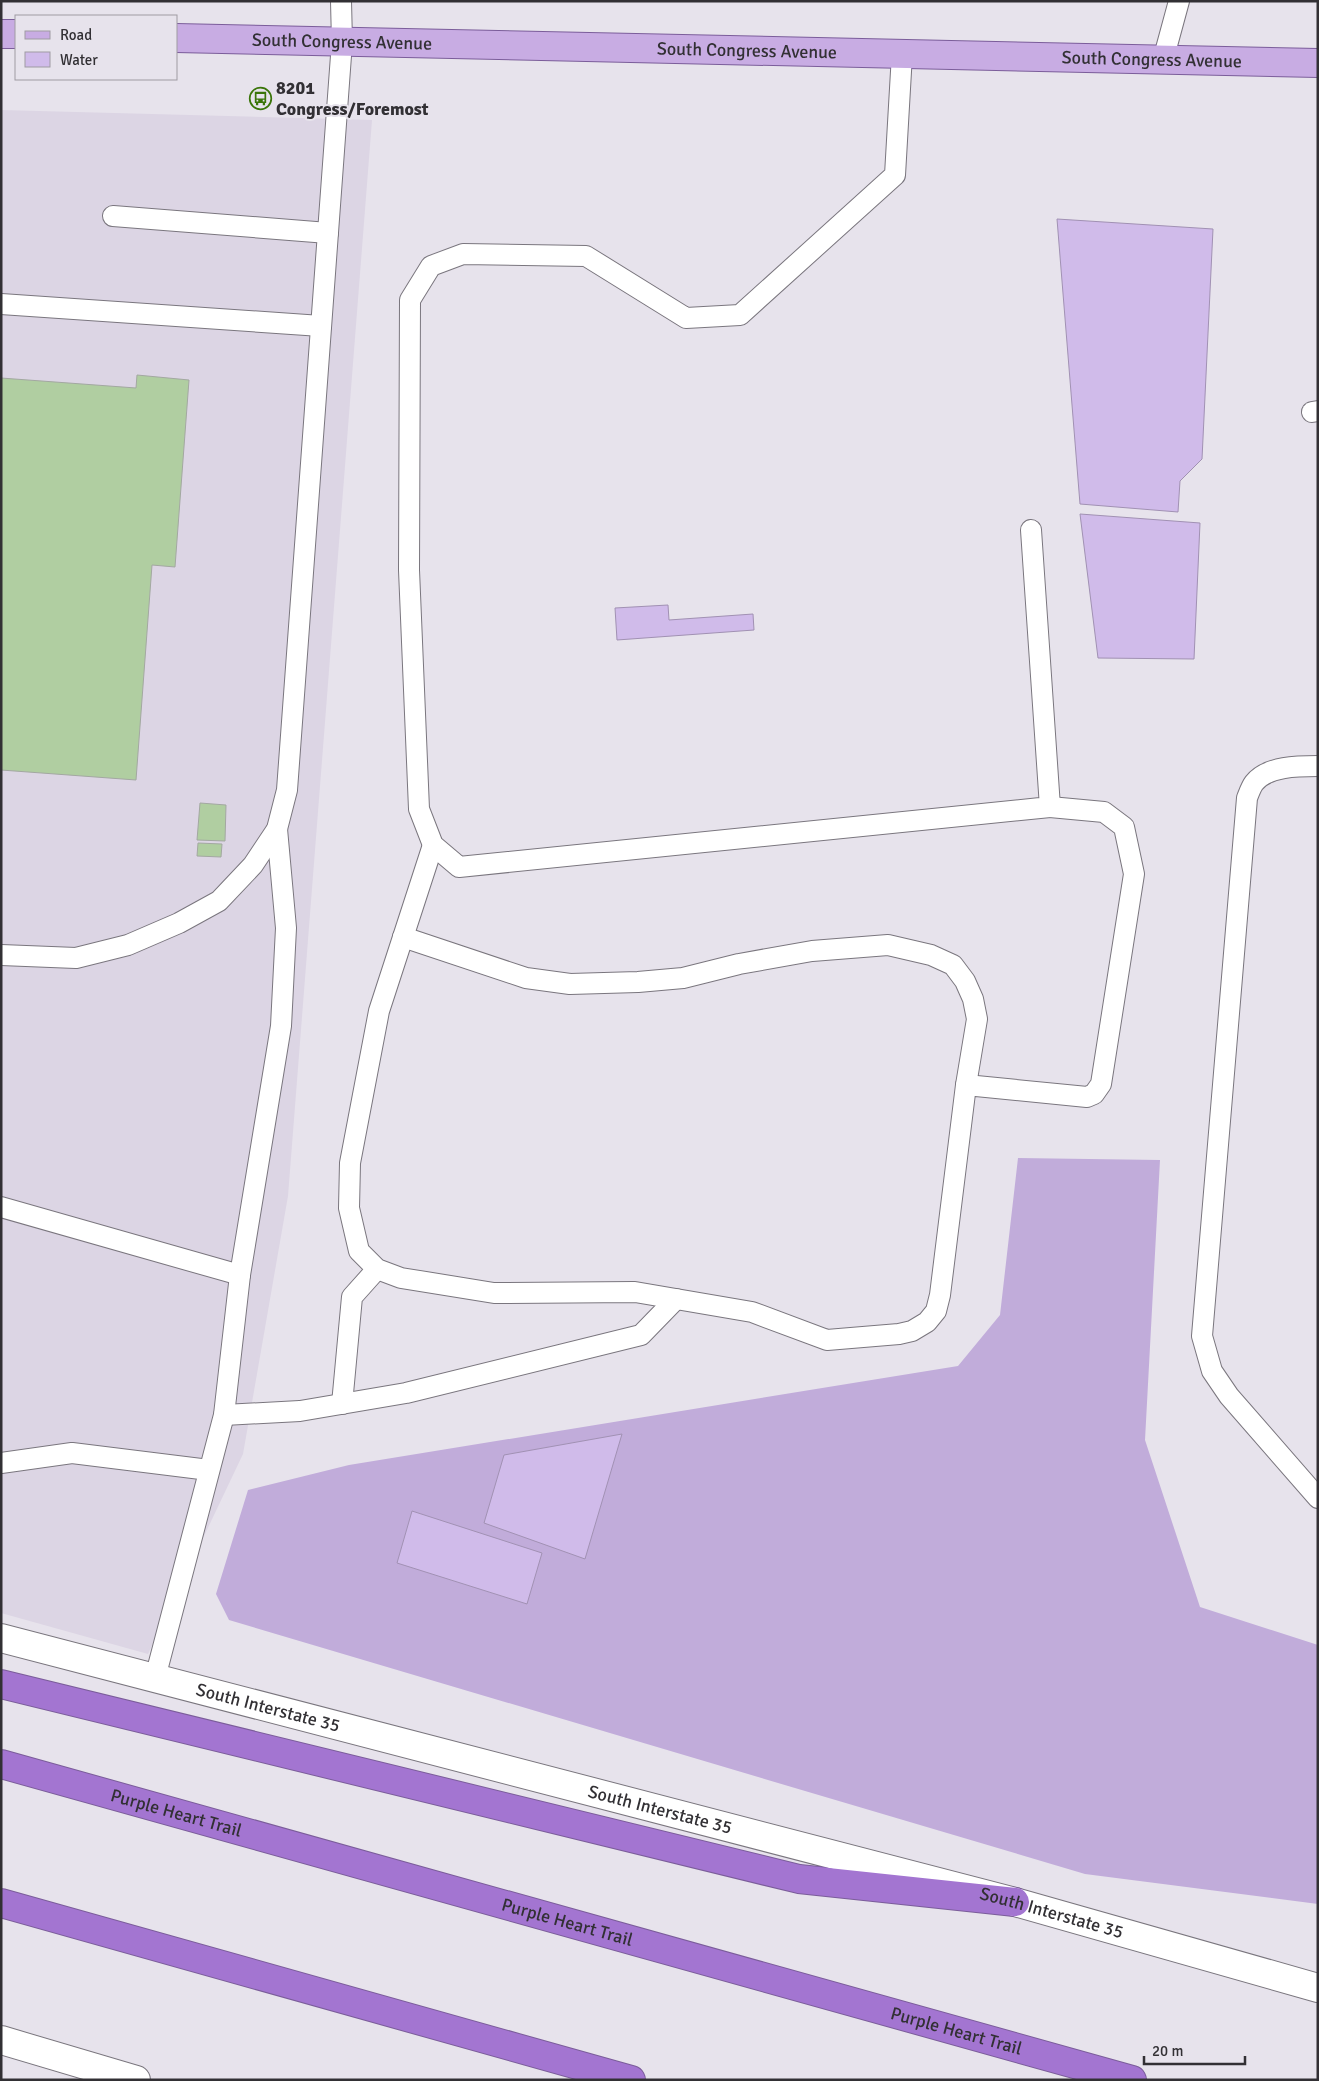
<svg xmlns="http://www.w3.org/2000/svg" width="1319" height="2081" font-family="Signika,sans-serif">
	<rect width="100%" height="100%" fill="#e7e3ec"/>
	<!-- built -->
	<path fill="#dcd5e4" d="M 1,110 L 372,120 L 288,1196 L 243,1454 L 148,1654 L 1,1613 Z"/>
	<!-- forest -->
	<path fill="#c1acda" d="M 1018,1158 L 1160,1160 L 1145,1440 L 1200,1607 L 1318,1645 L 1318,1904 L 1085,1874 L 229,1620 L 216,1594 L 248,1490 L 349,1465 L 958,1366 L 1000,1315 Z"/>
	<!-- water -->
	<g fill="#d0bbea" stroke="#a191b3">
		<path d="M 1057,219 L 1213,229 L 1202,459 L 1180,481 L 1178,512 L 1080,504 Z"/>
		<path d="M 1080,514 L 1200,523 L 1194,659 L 1098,658 Z"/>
		<path d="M 668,605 L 669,620 L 753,614 L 754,630 L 617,640 L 615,608 Z"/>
		<path d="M 622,1434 L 585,1559 L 484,1523 L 504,1455 Z"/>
		<path d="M 412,1511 L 542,1553 L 527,1604 L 397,1563 Z"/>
	</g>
	<!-- building -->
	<g fill="#b0cea1" stroke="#a3a8a1">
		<path d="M 137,375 L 189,380 L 175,567 L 152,565 L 136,780 L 1,770 L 1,378 L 136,388 Z"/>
		<path d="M 200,803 L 226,805 L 225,841 L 197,840 Z"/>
		<path d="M 198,843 L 222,844 L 221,857 L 197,856 Z"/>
	</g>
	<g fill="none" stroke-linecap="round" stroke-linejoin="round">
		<defs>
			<g id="service">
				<path d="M 902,54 L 895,175 L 740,315 L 686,318 L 586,256 L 463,254 L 431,266 L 410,300 L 409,570 L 419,809 L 433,845 L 459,867 L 1050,807 L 1031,530"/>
				<path d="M 1163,60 L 1179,1"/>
				<path d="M 113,216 L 328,233"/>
				<path d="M 1,304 L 321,326"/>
				<path d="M 1312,412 L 1318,411"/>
				<path d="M 1318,766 C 1299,766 1267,766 1254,783 C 1251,787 1249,793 1247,798 L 1202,1336 L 1212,1371 L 1229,1396 L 1318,1498"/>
				<path d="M 433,845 L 379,1011 L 350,1163 L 349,1208 L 359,1251 L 377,1269 L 401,1278 L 494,1293 L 635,1292 L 752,1312 L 827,1340 L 899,1334 L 912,1331 L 927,1322 L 936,1311 L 940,1295 L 966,1085 L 1087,1097 L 1094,1094 L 1101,1084 L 1134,874 L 1124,827 L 1104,812 L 1050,807"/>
				<path d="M 403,937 L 526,978 L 570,984 L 638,982 L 683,978 L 739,964 L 812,951 L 888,945 L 931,955 L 953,965 L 965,981 L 973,999 L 977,1019 L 966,1085"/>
				<path d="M 1,955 L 76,958 L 128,945 L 179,923 L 219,901 L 253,865 L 277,829 L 287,790 L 342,42 L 341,1"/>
				<path d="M 1,1207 L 240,1275"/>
				<path d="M 342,1404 L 352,1297 L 377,1269"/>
				<path d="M 224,1415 L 300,1411 L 406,1393 L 641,1335 L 676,1299"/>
				<path d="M 1,1463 L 72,1453 L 209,1470"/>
				<path d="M 155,1678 L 224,1415 L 240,1275 L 281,1026 L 286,928 L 277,829"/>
			</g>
			<g id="secondary">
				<path id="s1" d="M 1,1638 L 1015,1902 L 1318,1988"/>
				<path d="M 1,2040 L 136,2080"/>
			</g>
			<g id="primary">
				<path d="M 1,34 L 16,34"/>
				<path id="s2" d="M 176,38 L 1318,63"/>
			</g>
			<g id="motorway">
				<path d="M 1,1684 L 799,1879 L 1015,1902"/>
				<path id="s3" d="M 1,1764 L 1132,2080"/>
				<path d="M 1,1903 L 631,2080"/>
			</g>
		</defs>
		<!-- service casing -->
		<use href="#service" stroke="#7a767e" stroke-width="22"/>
		<!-- secondary casing -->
		<use href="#secondary" stroke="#7a767e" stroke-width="30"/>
		<!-- primary casing -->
		<use href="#primary" stroke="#7b5d9a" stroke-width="30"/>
		<!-- motorway casing -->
		<use href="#motorway" stroke="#7b5d9a" stroke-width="30"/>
		<!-- service -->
		<use href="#service" stroke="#fff" stroke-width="20"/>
		<!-- secondary -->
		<use href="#secondary" stroke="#fff" stroke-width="28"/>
		<!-- primary -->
		<use href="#primary" stroke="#c8ace3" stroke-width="28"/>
		<!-- motorway -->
		<use href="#motorway" stroke="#a375d1" stroke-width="28"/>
	</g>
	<!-- icons -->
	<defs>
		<symbol id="bus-ring" viewBox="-11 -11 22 22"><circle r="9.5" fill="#e7e3ec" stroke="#3a7509" stroke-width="1.5"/><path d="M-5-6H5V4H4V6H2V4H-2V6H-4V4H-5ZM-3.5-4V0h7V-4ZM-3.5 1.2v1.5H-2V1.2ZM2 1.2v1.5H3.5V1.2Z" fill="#3a7509"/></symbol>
	</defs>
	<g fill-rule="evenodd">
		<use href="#bus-ring" x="248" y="86" width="25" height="25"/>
	</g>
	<g text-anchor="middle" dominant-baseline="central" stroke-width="4" stroke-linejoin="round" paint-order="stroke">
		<!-- street labels -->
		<g font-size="18" fill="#323034" stroke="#e7e3ec">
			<text stroke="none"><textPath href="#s2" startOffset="166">South Congress Avenue</textPath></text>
			<text stroke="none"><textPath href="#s2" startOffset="571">South Congress Avenue</textPath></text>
			<text stroke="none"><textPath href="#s2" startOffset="976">South Congress Avenue</textPath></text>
			<text stroke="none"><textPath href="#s1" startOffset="276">South Interstate 35</textPath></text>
			<text stroke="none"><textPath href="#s1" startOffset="681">South Interstate 35</textPath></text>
			<text stroke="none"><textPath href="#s3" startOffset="182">Purple Heart Trail</textPath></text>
			<text stroke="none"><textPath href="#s1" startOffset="1086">South Interstate 35</textPath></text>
			<text stroke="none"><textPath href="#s3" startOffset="588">Purple Heart Trail</textPath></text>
			<text stroke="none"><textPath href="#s3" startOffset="992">Purple Heart Trail</textPath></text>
		</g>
		<!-- poi labels -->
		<g font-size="18" font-weight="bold" fill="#323034" stroke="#e7e3ec" text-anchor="start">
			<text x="276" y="88">8201<tspan x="276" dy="21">Congress/Foremost</tspan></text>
		</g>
	</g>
	<!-- border -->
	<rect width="1319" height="2081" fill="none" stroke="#323034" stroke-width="5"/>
	<!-- legend -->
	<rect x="15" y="15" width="162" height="65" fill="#e7e3ec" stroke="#9f9ba2"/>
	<rect x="25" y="31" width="25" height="8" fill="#c8ace3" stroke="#9f9ba2"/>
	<text x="60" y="40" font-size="15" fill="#323034">Road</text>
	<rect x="25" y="52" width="25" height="15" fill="#d0bbea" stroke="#9f9ba2"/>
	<text x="60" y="65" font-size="15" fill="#323034">Water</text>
	<!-- scale -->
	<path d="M1144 2056v8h101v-8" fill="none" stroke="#323034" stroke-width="2.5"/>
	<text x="1152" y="2056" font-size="15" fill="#323034" stroke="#e7e3ec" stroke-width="4" paint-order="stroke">20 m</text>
</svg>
